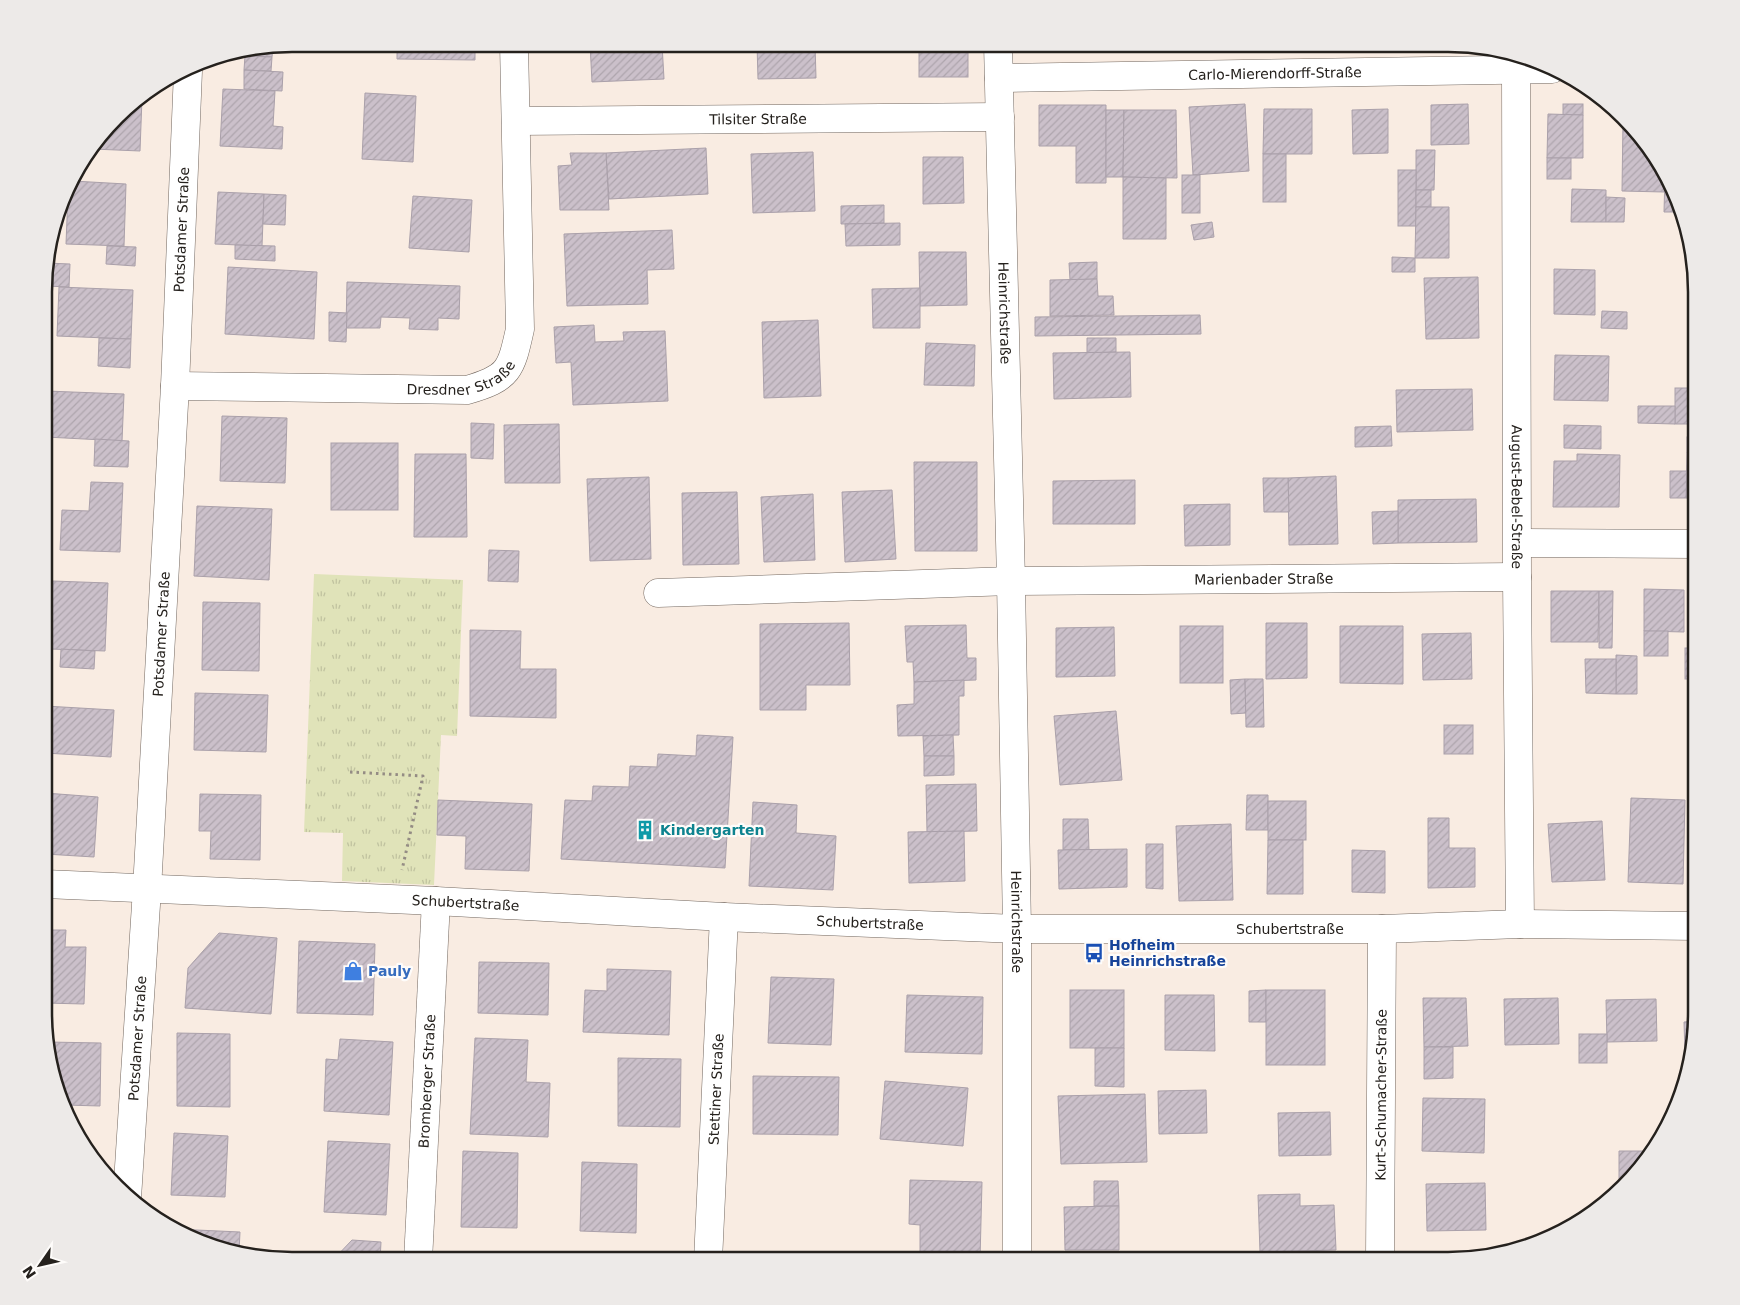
<svg xmlns="http://www.w3.org/2000/svg" width="1740" height="1305" font-family="'DejaVu Sans',sans-serif">
	<defs>
		<pattern id="grass-tufts" width="24" height="20" patternUnits="userSpaceOnUse" patternTransform="scale(1.25)"><rect width="24" height="20" fill="#e0e3b9"/><path d="M3 7l-1-3M5 7V3M7 7l1-3M15 17l-1-3M17 17v-4M19 17l1-3" fill="none" stroke="#c0c29f"/></pattern>
		<pattern id="building-hatch" width="6" height="6" patternUnits="userSpaceOnUse" patternTransform="scale(1.25)"><rect width="6" height="6" fill="#cbc0ca"/><path d="M-1 1l2-2M0 6l6-6M5 7l2-2" fill="none" stroke="#aea5ad"/></pattern>
	</defs>
	<rect width="100%" height="100%" fill="#f9ece2"/>
	<!-- grass -->
	<path fill="url(#grass-tufts)" d="M 314,574 L 463,580 L 457,736 L 441,735 L 434,885 L 342,881 L 343,833 L 304,832 Z"/>
	<!-- building -->
	<g fill="url(#building-hatch)" stroke="#aaa0aa">
		<path d="M 397,44 L 475,44 L 475,60 L 397,59 Z"/>
		<path d="M 590,44 L 662,44 L 664,79 L 592,82 Z"/>
		<path d="M 757,44 L 815,44 L 816,78 L 758,79 Z"/>
		<rect x="919" y="44" width="49" height="33"/>
		<path d="M 273,47 L 272,57 L 225,55 Z"/>
		<path d="M 245,56 L 272,57 L 271,71 L 244,70 Z"/>
		<path d="M 244,70 L 283,72 L 282,91 L 244,89 Z"/>
		<path d="M 223,89 L 275,91 L 273,126 L 283,127 L 282,149 L 220,146 Z"/>
		<path d="M 365,93 L 416,96 L 413,162 L 362,159 Z"/>
		<path d="M 142,98 L 140,151 L 93,149 L 129,105 Z"/>
		<path d="M 1245,104 L 1249,171 L 1193,175 L 1189,107 Z"/>
		<path d="M 1468,104 L 1469,144 L 1431,145 L 1431,105 Z"/>
		<rect x="1563" y="104" width="20" height="11"/>
		<path d="M 1039,105 L 1106,105 L 1106,183 L 1076,183 L 1076,146 L 1039,146 Z"/>
		<path d="M 1264,109 L 1312,109 L 1312,154 L 1263,154 Z"/>
		<path d="M 1388,109 L 1388,153 L 1353,154 L 1352,110 Z"/>
		<path d="M 1106,110 L 1124,110 L 1123,177 L 1106,177 Z"/>
		<path d="M 1124,110 L 1176,110 L 1177,178 L 1123,177 Z"/>
		<path d="M 1548,114 L 1583,115 L 1583,158 L 1547,158 Z"/>
		<path d="M 1623,120 L 1665,175 L 1664,192 L 1622,191 Z"/>
		<path d="M 706,148 L 708,194 L 609,199 L 606,153 Z"/>
		<path d="M 1416,150 L 1435,150 L 1434,190 L 1416,190 Z"/>
		<path d="M 813,152 L 815,211 L 753,213 L 751,154 Z"/>
		<path d="M 570,153 L 606,153 L 609,210 L 560,210 L 558,166 L 572,165 Z"/>
		<rect x="1263" y="154" width="23" height="48"/>
		<path d="M 923,157 L 963,157 L 964,203 L 923,204 Z"/>
		<rect x="1547" y="158" width="24" height="21"/>
		<rect x="1398" y="170" width="18" height="56"/>
		<rect x="1182" y="175" width="18" height="38"/>
		<path d="M 1665,175 L 1671,183 L 1682,212 L 1664,212 Z"/>
		<path d="M 1123,177 L 1166,178 L 1166,239 L 1123,239 Z"/>
		<path d="M 73,181 L 126,184 L 124,246 L 66,244 L 68,194 Z"/>
		<path d="M 1572,189 L 1606,190 L 1606,222 L 1571,222 Z"/>
		<rect x="1416" y="190" width="15" height="17"/>
		<path d="M 218,192 L 264,194 L 262,246 L 215,244 Z"/>
		<path d="M 264,194 L 286,195 L 285,225 L 263,224 Z"/>
		<path d="M 413,196 L 472,200 L 469,252 L 409,248 Z"/>
		<path d="M 1606,197 L 1625,198 L 1624,222 L 1606,222 Z"/>
		<path d="M 884,205 L 884,223 L 841,224 L 841,206 Z"/>
		<path d="M 1416,207 L 1449,207 L 1449,258 L 1415,258 Z"/>
		<path d="M 1212,222 L 1214,237 L 1194,240 L 1191,225 Z"/>
		<path d="M 900,223 L 900,245 L 846,246 L 845,224 Z"/>
		<path d="M 672,230 L 674,269 L 647,270 L 648,304 L 567,306 L 564,234 Z"/>
		<path d="M 235,245 L 275,246 L 275,261 L 235,259 Z"/>
		<path d="M 107,246 L 136,247 L 135,266 L 106,264 Z"/>
		<path d="M 919,252 L 966,252 L 967,305 L 920,306 Z"/>
		<path d="M 1392,257 L 1415,258 L 1415,272 L 1392,272 Z"/>
		<path d="M 1097,262 L 1097,279 L 1070,280 L 1069,263 Z"/>
		<path d="M 46,263 L 70,264 L 69,287 L 46,286 Z"/>
		<path d="M 228,267 L 317,272 L 314,339 L 225,334 Z"/>
		<path d="M 1554,269 L 1595,270 L 1595,315 L 1554,314 Z"/>
		<path d="M 1478,277 L 1479,338 L 1426,339 L 1424,278 Z"/>
		<path d="M 1097,279 L 1098,296 L 1113,296 L 1114,315 L 1050,316 L 1050,280 Z"/>
		<path d="M 347,282 L 460,286 L 459,319 L 438,318 L 438,330 L 409,329 L 410,318 L 381,317 L 380,328 L 346,328 Z"/>
		<path d="M 59,287 L 133,290 L 131,339 L 57,336 Z"/>
		<path d="M 920,288 L 920,328 L 873,328 L 872,289 Z"/>
		<path d="M 1602,311 L 1627,312 L 1627,329 L 1601,328 Z"/>
		<path d="M 329,312 L 347,313 L 346,342 L 329,341 Z"/>
		<path d="M 1200,315 L 1201,334 L 1035,336 L 1035,317 Z"/>
		<path d="M 818,320 L 821,396 L 764,398 L 762,322 Z"/>
		<path d="M 594,325 L 595,342 L 624,341 L 623,332 L 665,331 L 668,401 L 573,405 L 571,362 L 556,363 L 554,327 Z"/>
		<path d="M 99,338 L 131,339 L 130,368 L 98,366 Z"/>
		<path d="M 1087,338 L 1116,338 L 1116,352 L 1087,353 Z"/>
		<path d="M 926,343 L 975,345 L 974,386 L 924,385 Z"/>
		<path d="M 1130,352 L 1131,397 L 1054,399 L 1053,353 Z"/>
		<path d="M 1555,355 L 1609,356 L 1608,401 L 1554,400 Z"/>
		<rect x="1675" y="388" width="16" height="36"/>
		<path d="M 1472,389 L 1473,430 L 1397,432 L 1396,390 Z"/>
		<path d="M 46,391 L 124,394 L 122,441 L 46,437 Z"/>
		<path d="M 1638,406 L 1675,406 L 1675,424 L 1638,423 Z"/>
		<path d="M 222,416 L 287,418 L 285,483 L 220,481 Z"/>
		<path d="M 471,423 L 494,424 L 493,459 L 471,458 Z"/>
		<path d="M 559,424 L 560,483 L 505,483 L 504,425 Z"/>
		<path d="M 1564,425 L 1601,426 L 1601,449 L 1564,448 Z"/>
		<path d="M 1391,426 L 1392,446 L 1355,447 L 1355,427 Z"/>
		<rect x="1687" y="437" width="9" height="15"/>
		<path d="M 95,439 L 129,441 L 128,467 L 94,466 Z"/>
		<rect x="331" y="443" width="67" height="67"/>
		<path d="M 1687,452 L 1696,452 L 1696,499 L 1686,498 Z"/>
		<path d="M 415,454 L 466,454 L 467,537 L 414,537 Z"/>
		<path d="M 1577,454 L 1620,455 L 1619,507 L 1553,507 L 1554,461 L 1577,461 Z"/>
		<path d="M 914,462 L 977,462 L 977,551 L 915,551 Z"/>
		<path d="M 1670,471 L 1687,471 L 1686,498 L 1670,498 Z"/>
		<path d="M 1336,476 L 1338,544 L 1289,545 L 1288,478 Z"/>
		<path d="M 649,477 L 651,559 L 590,561 L 587,479 Z"/>
		<path d="M 1263,478 L 1288,478 L 1289,512 L 1264,512 Z"/>
		<path d="M 1135,480 L 1135,524 L 1053,524 L 1053,481 Z"/>
		<path d="M 91,482 L 123,483 L 120,552 L 60,550 L 62,510 L 89,511 Z"/>
		<path d="M 892,490 L 896,559 L 845,562 L 842,492 Z"/>
		<path d="M 737,492 L 739,564 L 683,565 L 682,493 Z"/>
		<path d="M 813,494 L 815,560 L 764,562 L 761,497 Z"/>
		<path d="M 1476,499 L 1477,542 L 1398,543 L 1398,500 Z"/>
		<path d="M 1230,504 L 1230,545 L 1185,546 L 1184,505 Z"/>
		<path d="M 197,506 L 272,509 L 269,580 L 194,576 Z"/>
		<path d="M 1398,511 L 1398,543 L 1373,544 L 1372,512 Z"/>
		<path d="M 489,550 L 519,551 L 518,582 L 488,581 Z"/>
		<path d="M 53,581 L 108,583 L 105,651 L 50,649 Z"/>
		<path d="M 1644,589 L 1684,590 L 1684,632 L 1644,631 Z"/>
		<path d="M 1551,591 L 1599,591 L 1598,642 L 1551,642 Z"/>
		<path d="M 1599,591 L 1613,591 L 1612,648 L 1599,648 Z"/>
		<path d="M 203,602 L 260,603 L 259,671 L 202,670 Z"/>
		<path d="M 849,623 L 850,685 L 806,685 L 806,710 L 760,710 L 760,624 Z"/>
		<path d="M 1266,623 L 1307,623 L 1307,678 L 1266,679 Z"/>
		<path d="M 966,625 L 967,658 L 976,658 L 976,680 L 914,682 L 913,662 L 907,662 L 905,626 Z"/>
		<rect x="1180" y="626" width="43" height="57"/>
		<path d="M 1340,626 L 1403,626 L 1403,684 L 1340,683 Z"/>
		<path d="M 1114,627 L 1115,676 L 1056,677 L 1056,628 Z"/>
		<path d="M 470,630 L 521,631 L 520,669 L 556,669 L 556,718 L 470,716 Z"/>
		<rect x="1644" y="631" width="24" height="25"/>
		<path d="M 1471,633 L 1472,679 L 1423,680 L 1422,634 Z"/>
		<rect x="1685" y="648" width="11" height="31"/>
		<path d="M 61,649 L 95,651 L 94,669 L 60,667 Z"/>
		<path d="M 1616,655 L 1637,656 L 1637,694 L 1616,694 Z"/>
		<path d="M 1585,659 L 1616,659 L 1616,694 L 1586,693 Z"/>
		<path d="M 1245,679 L 1246,713 L 1231,714 L 1230,680 Z"/>
		<path d="M 1245,679 L 1263,679 L 1264,727 L 1246,727 Z"/>
		<path d="M 964,680 L 964,696 L 959,696 L 959,735 L 898,736 L 897,705 L 914,704 L 914,682 Z"/>
		<path d="M 195,693 L 268,695 L 266,752 L 194,750 Z"/>
		<path d="M 45,706 L 114,710 L 111,757 L 45,753 Z"/>
		<path d="M 1116,711 L 1122,780 L 1060,785 L 1054,716 Z"/>
		<rect x="1444" y="725" width="29" height="29"/>
		<path d="M 697,735 L 733,737 L 725,868 L 561,859 L 565,800 L 592,801 L 593,786 L 629,787 L 630,766 L 657,767 L 658,754 L 696,756 Z"/>
		<path d="M 953,735 L 954,756 L 924,756 L 923,736 Z"/>
		<path d="M 924,756 L 954,756 L 954,775 L 924,776 Z"/>
		<path d="M 976,784 L 977,831 L 927,832 L 926,785 Z"/>
		<path d="M 45,793 L 98,797 L 94,857 L 45,854 Z"/>
		<path d="M 200,794 L 261,795 L 260,860 L 210,859 L 211,831 L 199,831 Z"/>
		<path d="M 1247,795 L 1268,795 L 1268,830 L 1246,830 Z"/>
		<path d="M 1631,798 L 1685,800 L 1683,884 L 1628,882 Z"/>
		<path d="M 438,800 L 532,804 L 529,871 L 465,869 L 466,836 L 437,835 Z"/>
		<rect x="1268" y="801" width="38" height="39"/>
		<path d="M 753,802 L 797,805 L 796,833 L 836,836 L 833,890 L 749,886 Z"/>
		<path d="M 1428,818 L 1449,818 L 1449,848 L 1475,848 L 1475,887 L 1428,888 Z"/>
		<path d="M 1063,819 L 1088,819 L 1089,850 L 1063,850 Z"/>
		<path d="M 1602,821 L 1605,880 L 1552,882 L 1548,824 Z"/>
		<path d="M 1231,824 L 1233,900 L 1179,901 L 1176,826 Z"/>
		<path d="M 964,831 L 965,881 L 909,883 L 908,832 Z"/>
		<path d="M 1268,840 L 1303,840 L 1303,894 L 1267,894 Z"/>
		<path d="M 1146,844 L 1163,844 L 1163,889 L 1146,888 Z"/>
		<path d="M 1127,849 L 1127,887 L 1059,889 L 1058,850 Z"/>
		<path d="M 1352,850 L 1385,851 L 1385,893 L 1352,892 Z"/>
		<path d="M 45,930 L 66,930 L 65,947 L 86,947 L 84,1004 L 44,1003 Z"/>
		<path d="M 219,933 L 277,938 L 271,1014 L 185,1008 L 188,968 Z"/>
		<path d="M 299,941 L 375,944 L 373,1015 L 297,1013 Z"/>
		<path d="M 479,962 L 549,963 L 548,1015 L 478,1013 Z"/>
		<path d="M 607,969 L 671,971 L 669,1035 L 583,1032 L 585,990 L 607,991 Z"/>
		<path d="M 771,977 L 834,979 L 831,1045 L 768,1043 Z"/>
		<rect x="1070" y="990" width="54" height="58"/>
		<path d="M 1266,990 L 1266,1022 L 1249,1022 L 1249,991 Z"/>
		<rect x="1266" y="990" width="59" height="75"/>
		<path d="M 907,995 L 983,997 L 982,1054 L 905,1052 Z"/>
		<path d="M 1165,995 L 1214,995 L 1215,1051 L 1165,1050 Z"/>
		<path d="M 1423,998 L 1466,998 L 1468,1046 L 1424,1047 Z"/>
		<path d="M 1558,998 L 1559,1044 L 1505,1045 L 1504,999 Z"/>
		<path d="M 1656,999 L 1657,1041 L 1607,1042 L 1606,1000 Z"/>
		<path d="M 1696,1021 L 1696,1029 L 1690,1054 L 1685,1054 L 1684,1022 Z"/>
		<path d="M 177,1033 L 230,1034 L 230,1107 L 177,1106 Z"/>
		<rect x="1579" y="1034" width="28" height="29"/>
		<path d="M 475,1038 L 528,1040 L 526,1082 L 550,1083 L 548,1137 L 470,1134 Z"/>
		<path d="M 340,1039 L 393,1042 L 389,1115 L 324,1111 L 326,1059 L 338,1060 Z"/>
		<path d="M 48,1042 L 101,1043 L 100,1106 L 65,1105 Z"/>
		<path d="M 1424,1047 L 1453,1047 L 1453,1078 L 1424,1079 Z"/>
		<path d="M 1095,1048 L 1124,1048 L 1124,1087 L 1095,1086 Z"/>
		<path d="M 618,1058 L 681,1059 L 680,1127 L 618,1126 Z"/>
		<path d="M 753,1076 L 839,1077 L 838,1135 L 753,1134 Z"/>
		<path d="M 885,1081 L 968,1088 L 963,1146 L 880,1139 Z"/>
		<path d="M 1206,1090 L 1207,1133 L 1159,1134 L 1158,1091 Z"/>
		<path d="M 1145,1094 L 1147,1162 L 1061,1164 L 1058,1096 Z"/>
		<path d="M 1423,1098 L 1485,1099 L 1484,1153 L 1422,1151 Z"/>
		<path d="M 1330,1112 L 1331,1155 L 1279,1156 L 1278,1113 Z"/>
		<path d="M 174,1133 L 228,1136 L 225,1197 L 171,1195 Z"/>
		<path d="M 328,1141 L 390,1144 L 386,1215 L 324,1212 Z"/>
		<path d="M 463,1151 L 518,1153 L 517,1228 L 461,1227 Z"/>
		<path d="M 1619,1151 L 1650,1151 L 1635,1176 L 1619,1188 Z"/>
		<path d="M 582,1162 L 637,1164 L 636,1233 L 580,1231 Z"/>
		<path d="M 910,1180 L 982,1182 L 980,1260 L 920,1258 L 920,1225 L 909,1224 Z"/>
		<path d="M 1094,1181 L 1118,1181 L 1119,1206 L 1094,1206 Z"/>
		<path d="M 1485,1183 L 1486,1230 L 1427,1231 L 1426,1184 Z"/>
		<path d="M 1300,1194 L 1300,1206 L 1334,1205 L 1336,1250 L 1260,1252 L 1258,1195 Z"/>
		<path d="M 1119,1206 L 1119,1250 L 1065,1250 L 1064,1207 Z"/>
		<path d="M 175,1229 L 240,1232 L 239,1252 L 198,1242 Z"/>
		<path d="M 352,1240 L 381,1242 L 380,1261 L 332,1261 Z"/>
		<path d="M 454,1252 L 516,1256 L 516,1261 L 453,1261 Z"/>
	</g>
	<g fill="none" stroke-linecap="round" stroke-linejoin="round">
		<defs>
			<g id="minor">
				<path id="s1" d="M 998,44 L 1011,581 L 1017,929 L 1017,1261"/>
				<path id="s2" d="M 1516,69 L 1517,577 L 1520,924"/>
				<path id="s3" d="M 999,78 L 1552,69"/>
				<path id="s4" d="M 516,121 L 1000,117"/>
				<path id="s5" d="M 175,386 L 467,390 C 509,378 511,370 520,329 L 514,44"/>
				<path d="M 1518,543 L 1696,544"/>
				<path id="s6" d="M 658,593 L 1011,581 L 1517,577"/>
				<path id="s7" d="M 45,884 L 436,901 L 724,917 L 1017,929 L 1382,929 L 1520,924 L 1696,926"/>
				<path id="s8" d="M 127,1198 L 147,889 L 175,386 L 188,71"/>
				<path id="s9" d="M 418,1261 L 436,901"/>
				<path id="s10" d="M 708,1261 L 724,917"/>
				<path id="s11" d="M 1380,1261 L 1382,929"/>
			</g>
		</defs>
		<!-- minor casing -->
		<use href="#minor" stroke="#736860" stroke-width="29"/>
		<!-- path -->
		<path stroke="#948c84" stroke-width="3" stroke-dasharray="2.5 4" stroke-linecap="butt" d="M 350,772 L 423,776 L 402,870"/>
		<!-- minor -->
		<use href="#minor" stroke="#fff" stroke-width="28"/>
	</g>
	<!-- icons -->
	<defs>
		<symbol id="building-bare" viewBox="-9 -9 18 18"><path d="M-4-6H4V6H1V3H-1V6H-4ZM-2.5-4.3h1.7v1.8h-1.7ZM.8-4.3h1.7v1.8H.8ZM-2.5-1h1.7V.8h-1.7ZM.8-1h1.7V.8H.8Z" fill="#0f9aa8" stroke="#fefcfa" stroke-width="2.5" paint-order="stroke"/></symbol>
		<symbol id="bus-bare" viewBox="-9 -9 18 18"><path d="M-5-6H5V4H4V6H2V4H-2V6H-4V4H-5ZM-3.5-4V0h7V-4ZM-3.5 1.2v1.5H-2V1.2ZM2 1.2v1.5H3.5V1.2Z" fill="#1a4fb4" stroke="#fefcfa" stroke-width="2.5" paint-order="stroke"/></symbol>
		<symbol id="shop-bare" viewBox="-9 -9 18 18"><path d="M-5-2.5h2.3a2.7 3.5 0 0 1 5.4 0H5L5.5 6h-11ZM-1.5-2.5h3a1.5 2.3 0 0 0-3 0Z" fill="#3f7fe0" stroke="#fefcfa" stroke-width="2.5" paint-order="stroke"/></symbol>
	</defs>
	<g fill-rule="evenodd">
		<use href="#building-bare" x="631" y="816" width="28" height="28"/>
		<use href="#bus-bare" x="1080" y="939" width="28" height="28"/>
		<use href="#shop-bare" x="339" y="957" width="28" height="28"/>
	</g>
	<g text-anchor="middle" dominant-baseline="central" stroke-width="4.5" stroke-linejoin="round" paint-order="stroke">
		<!-- street labels -->
		<g font-size="14" fill="#25211d" stroke="#fefcfa">
			<text stroke="none"><textPath href="#s3" startOffset="276">Carlo-Mierendorff-Straße</textPath></text>
			<text stroke="none"><textPath href="#s4" startOffset="242">Tilsiter Straße</textPath></text>
			<text stroke="none"><textPath href="#s8" startOffset="970">Potsdamer Straße</textPath></text>
			<text stroke="none"><textPath href="#s1" startOffset="269">Heinrichstraße</textPath></text>
			<text stroke="none"><textPath href="#s5" startOffset="289">Dresdner Straße</textPath></text>
			<text stroke="none"><textPath href="#s2" startOffset="428">August-Bebel-Straße</textPath></text>
			<text stroke="none"><textPath href="#s6" startOffset="606">Marienbader Straße</textPath></text>
			<text stroke="none"><textPath href="#s8" startOffset="565">Potsdamer Straße</textPath></text>
			<text stroke="none"><textPath href="#s7" startOffset="421">Schubertstraße</textPath></text>
			<text stroke="none"><textPath href="#s1" startOffset="878">Heinrichstraße</textPath></text>
			<text stroke="none"><textPath href="#s7" startOffset="826">Schubertstraße</textPath></text>
			<text stroke="none"><textPath href="#s7" startOffset="1246">Schubertstraße</textPath></text>
			<text stroke="none"><textPath href="#s8" startOffset="160">Potsdamer Straße</textPath></text>
			<text stroke="none"><textPath href="#s9" startOffset="180">Bromberger Straße</textPath></text>
			<text stroke="none"><textPath href="#s10" startOffset="172">Stettiner Straße</textPath></text>
			<text stroke="none"><textPath href="#s11" startOffset="166">Kurt-Schumacher-Straße</textPath></text>
		</g>
		<!-- culture labels -->
		<g font-size="14" font-weight="bold" fill="#0d838f" stroke="#fefcfa" text-anchor="start">
			<text x="660" y="830">Kindergarten</text>
		</g>
		<!-- transit labels -->
		<g font-size="14" font-weight="bold" fill="#164399" stroke="#fefcfa" text-anchor="start">
			<text x="1109" y="945">Hofheim<tspan x="1109" dy="16">Heinrichstraße</tspan></text>
		</g>
		<!-- shop labels -->
		<g font-size="14" font-weight="bold" fill="#366cbe" stroke="#fefcfa" text-anchor="start">
			<text x="368" y="971">Pauly</text>
		</g>
	</g>
	<!-- crop -->
	<path d="M0 0H1740V1305H0ZM292 52H1448A240 240 0 0 1 1688 292V1012A240 240 0 0 1 1448 1252H292A240 240 0 0 1 52 1012V292A240 240 0 0 1 292 52Z" fill="#edeae8" fill-rule="evenodd"/>
	<path fill="none" stroke="#25211d" stroke-width="2.5" d="M292 52H1448A240 240 0 0 1 1688 292V1012A240 240 0 0 1 1448 1252H292A240 240 0 0 1 52 1012V292A240 240 0 0 1 292 52Z"/>
	<!-- north arrow -->
	<g transform="translate(40 1265) rotate(236)" stroke="#fefcfa" stroke-width="4" paint-order="stroke">
	<path d="M0-4L9 19L0 12L-9 19Z" fill="#25211d"/>
	<text y="-8" font-size="14" font-weight="bold" text-anchor="middle" fill="#25211d">N</text>
	</g>
</svg>
